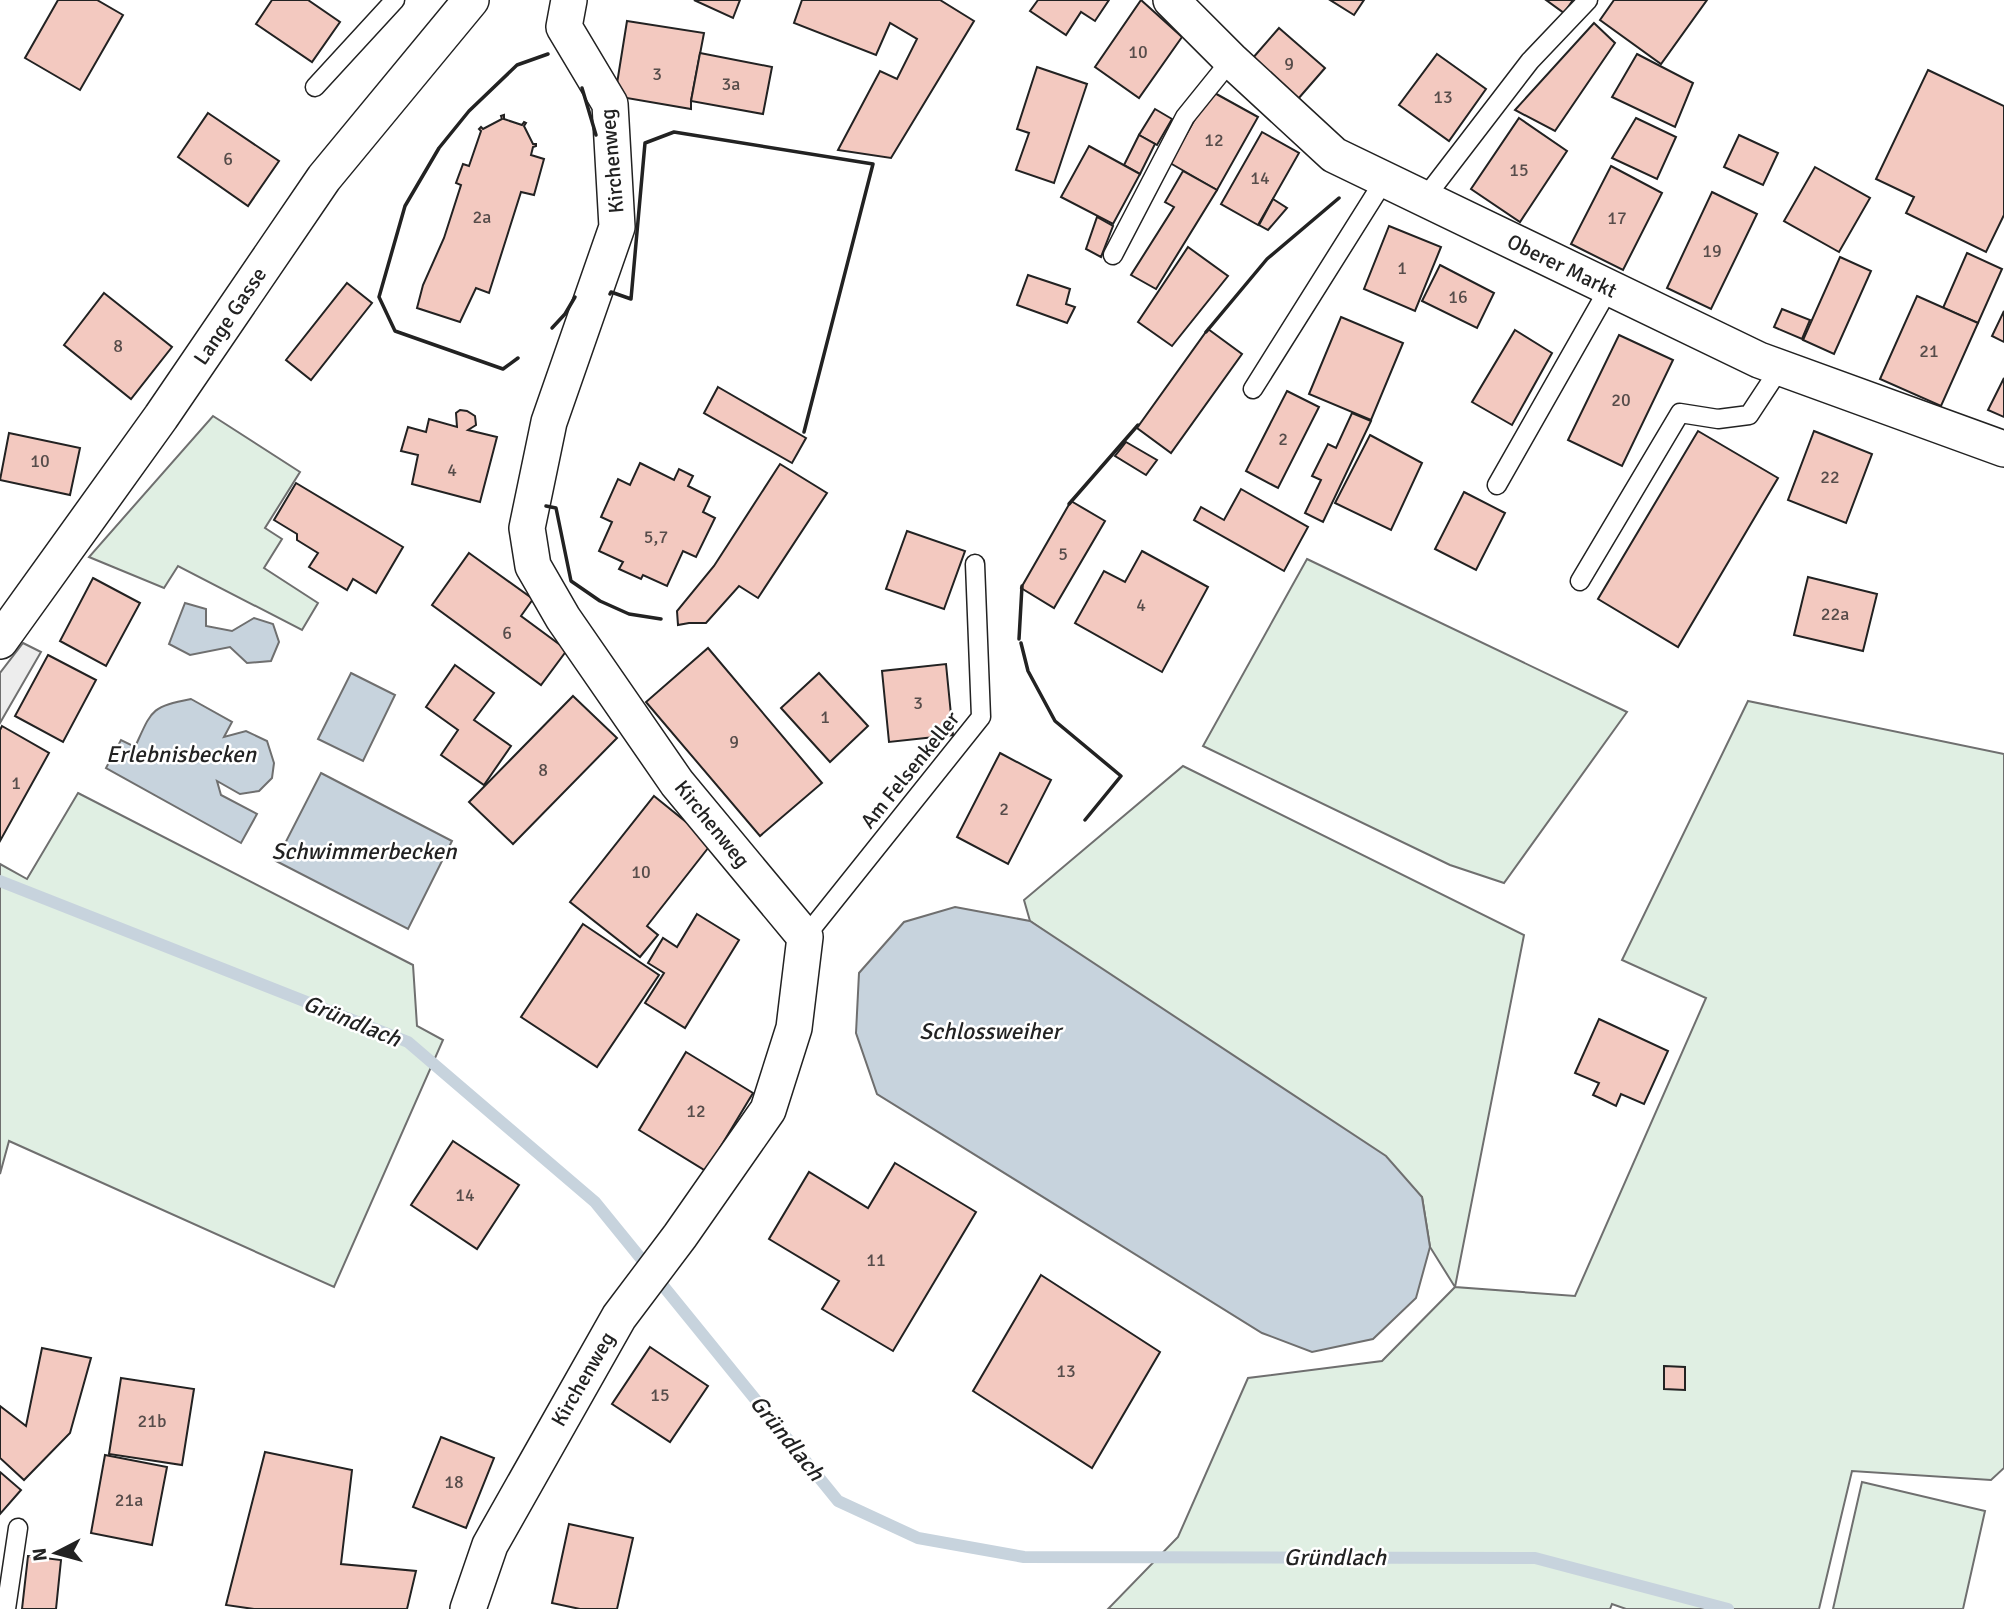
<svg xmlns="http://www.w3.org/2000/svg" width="2004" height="1609" font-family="Signika,sans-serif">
	<rect width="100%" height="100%" fill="#fff"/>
	<!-- green -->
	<g fill="#e0efe3" stroke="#6f6f6f" stroke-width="2">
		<path d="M 213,416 L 300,472 L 265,528 L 282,539 L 264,568 L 318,603 L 302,630 L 178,566 L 164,588 L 89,557 Z"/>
		<path d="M 1307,559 L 1627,712 L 1504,883 L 1450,865 L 1203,746 Z"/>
		<path d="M 1748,701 L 2004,754 L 2004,1468 L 1991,1480 L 1852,1471 L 1819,1609 L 1626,1609 L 1612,1604 L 1610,1609 L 1108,1609 L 1178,1537 L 1248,1378 L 1382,1361 L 1455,1287 L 1430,1247 L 1422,1197 L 1030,921 L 1024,900 L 1183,766 L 1524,935 L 1455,1287 L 1575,1296 L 1706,998 L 1622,960 Z"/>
		<path d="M 78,793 L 413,965 L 417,1026 L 443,1040 L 334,1287 L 9,1141 L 0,1174 L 0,864 L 27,879 Z"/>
		<path d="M 1862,1482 L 1985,1511 L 1963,1609 L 1833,1609 Z"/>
	</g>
	<!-- parking -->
	<path fill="#ededed" stroke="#6f6f6f" stroke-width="2" d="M 23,643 L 41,652 L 0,723 L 0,673 Z"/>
	<!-- water -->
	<g fill="#c7d3dd" stroke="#6f6f6f" stroke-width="2">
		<path d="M 185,603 L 206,609 L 206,626 L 232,631 L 254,618 L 273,624 L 279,642 L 271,661 L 247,663 L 230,647 L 190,655 L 169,644 Z"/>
		<path d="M 351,673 L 395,695 L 363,761 L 318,739 Z"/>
		<path d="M 191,699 L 232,722 L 224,737 L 246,731 L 267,741 L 274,763 L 272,778 L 259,791 L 240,794 L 217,781 L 221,795 L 257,814 L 241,843 L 106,768 L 121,740 L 135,747 C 152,710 150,707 191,699 Z"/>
		<path d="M 321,773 L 452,841 L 408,929 L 276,861 Z"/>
		<path d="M 955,907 L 1030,921 L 1386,1156 L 1422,1197 L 1430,1247 L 1416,1298 L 1373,1339 L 1312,1352 L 1262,1333 L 877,1094 L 856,1033 L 859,973 L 904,922 Z"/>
	</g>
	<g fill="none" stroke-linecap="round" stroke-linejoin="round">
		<!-- stream -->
		<path stroke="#c7d3dd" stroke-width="12" d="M 0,881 L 408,1042 L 595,1202 L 838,1501 L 918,1538 L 1024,1557 L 1535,1558 L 1728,1609"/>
	</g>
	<!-- building -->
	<g fill="#f3c9c0" stroke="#222" stroke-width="2">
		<path d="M 58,0 L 97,0 L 123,15 L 80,90 L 25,58 Z"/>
		<path d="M 272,0 L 308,0 L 340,22 L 312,62 L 256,24 Z"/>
		<path d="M 694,0 L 740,0 L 733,18 Z"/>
		<path d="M 802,0 L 940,0 L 974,21 L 891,158 L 838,150 L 880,71 L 897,79 L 917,39 L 890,23 L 876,55 L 794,23 Z"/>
		<path d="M 1038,0 L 1109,0 L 1095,21 L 1081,12 L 1066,35 L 1030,11 Z"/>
		<path d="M 1141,0 L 1182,37 L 1139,98 L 1095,67 Z"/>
		<path d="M 1330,0 L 1364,0 L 1354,15 Z"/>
		<path d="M 1546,0 L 1573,0 L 1564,13 Z"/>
		<path d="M 1614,0 L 1707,0 L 1661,64 L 1600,20 Z"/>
		<path d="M 627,21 L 704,33 L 691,101 L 691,109 L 615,96 Z"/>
		<path d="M 1594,23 L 1615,43 L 1555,131 L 1515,110 Z"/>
		<path d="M 1279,28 L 1325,68 L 1298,99 L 1252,59 Z"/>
		<path d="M 700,53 L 772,67 L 763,114 L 691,101 Z"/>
		<path d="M 1437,54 L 1486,89 L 1449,141 L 1399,105 Z"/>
		<path d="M 1637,54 L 1693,83 L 1675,127 L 1612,97 Z"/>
		<path d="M 1037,67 L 1087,84 L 1054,183 L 1016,170 L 1029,133 L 1017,129 Z"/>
		<path d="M 1928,70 L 2004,106 L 2004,215 L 1986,252 L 1906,213 L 1914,197 L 1876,179 Z"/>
		<path d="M 1211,91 L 1258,117 L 1217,190 L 1170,163 Z"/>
		<path d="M 1155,109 L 1172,119 L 1157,145 L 1139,135 Z"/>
		<path d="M 208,113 L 279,161 L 248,206 L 178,157 Z"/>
		<path d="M 504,115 L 504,119 L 522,125 L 524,122 L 526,123 L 524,126 L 533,144 L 536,144 L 536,146 L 533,147 L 531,155 L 544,159 L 534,195 L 521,192 L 489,293 L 476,288 L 460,322 L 417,308 L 423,285 L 444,238 L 461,185 L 456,183 L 463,164 L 469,166 L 481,131 L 479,129 L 481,127 L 483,129 L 502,119 L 501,116 Z"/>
		<path d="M 1519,118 L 1567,151 L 1520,222 L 1471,189 Z"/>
		<path d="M 1636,118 L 1676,137 L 1657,179 L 1612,158 Z"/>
		<path d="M 1262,132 L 1299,153 L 1258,225 L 1221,204 Z"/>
		<path d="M 1139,135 L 1155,144 L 1140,174 L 1124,165 Z"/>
		<path d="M 1739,135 L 1778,153 L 1763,185 L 1724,167 Z"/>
		<path d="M 1089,146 L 1140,174 L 1113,224 L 1061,197 Z"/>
		<path d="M 1611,166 L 1662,193 L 1623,270 L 1571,244 Z"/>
		<path d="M 1815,167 L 1870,198 L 1839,252 L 1784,221 Z"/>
		<path d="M 1183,171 L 1217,190 L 1156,289 L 1131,275 L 1174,207 L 1165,202 Z"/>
		<path d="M 1712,192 L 1757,214 L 1711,309 L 1667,288 Z"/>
		<path d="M 1273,199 L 1287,208 L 1268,230 L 1259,225 Z"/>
		<path d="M 1097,217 L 1113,226 L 1101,257 L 1086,249 Z"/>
		<path d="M 1389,226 L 1441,247 L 1415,311 L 1364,289 Z"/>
		<path d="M 1188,247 L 1228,276 L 1172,346 L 1138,322 Z"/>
		<path d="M 1967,253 L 2002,269 L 1978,323 L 1943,308 Z"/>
		<path d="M 1840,257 L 1871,271 L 1834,354 L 1803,340 Z"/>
		<path d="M 1440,265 L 1494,293 L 1477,328 L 1422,301 Z"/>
		<path d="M 1028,275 L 1070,289 L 1066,304 L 1075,307 L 1067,323 L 1017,305 Z"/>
		<path d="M 347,283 L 372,303 L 311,380 L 286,360 Z"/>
		<path d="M 104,293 L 172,347 L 131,399 L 64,345 Z"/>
		<path d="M 1917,296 L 1978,323 L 1941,406 L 1880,379 Z"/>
		<path d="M 1782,309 L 1810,320 L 1802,339 L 1774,327 Z"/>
		<path d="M 2004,311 L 2004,342 L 1992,336 Z"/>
		<path d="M 1341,317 L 1403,343 L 1371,420 L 1309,394 Z"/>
		<path d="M 1208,329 L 1242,354 L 1171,453 L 1137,428 Z"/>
		<path d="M 1515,330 L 1552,353 L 1512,425 L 1472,402 Z"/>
		<path d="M 1619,335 L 1673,360 L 1622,466 L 1568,440 Z"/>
		<path d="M 2004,378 L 2004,417 L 1988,410 Z"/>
		<path d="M 718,387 L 806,438 L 792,463 L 704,413 Z"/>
		<path d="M 1287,391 L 1319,407 L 1278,488 L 1246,471 Z"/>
		<path d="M 460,410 L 467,411 L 475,416 L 476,425 L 468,430 L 497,437 L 480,502 L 412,484 L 418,455 L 401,451 L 408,427 L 426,432 L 429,419 L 457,427 L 456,413 Z"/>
		<path d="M 1352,413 L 1371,421 L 1323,522 L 1305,513 L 1321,480 L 1312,476 L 1328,444 L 1336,448 Z"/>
		<path d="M 1698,431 L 1778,478 L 1678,647 L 1598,599 Z"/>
		<path d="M 1814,431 L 1872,454 L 1846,523 L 1788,500 Z"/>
		<path d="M 9,433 L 80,448 L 70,495 L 0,480 Z"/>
		<path d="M 1370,435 L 1422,463 L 1391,530 L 1335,503 Z"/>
		<path d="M 1126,442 L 1157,460 L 1146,475 L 1115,456 Z"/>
		<path d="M 640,463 L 674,480 L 679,469 L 693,476 L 688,486 L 710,497 L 703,512 L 715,518 L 696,557 L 683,551 L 667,586 L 643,575 L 641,579 L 619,569 L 623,562 L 599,551 L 612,522 L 601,517 L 618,479 L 630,485 Z"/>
		<path d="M 780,464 L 827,493 L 758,598 L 739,586 L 706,623 L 689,623 L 678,625 L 677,611 L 714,566 Z"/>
		<path d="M 296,483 L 403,547 L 376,593 L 353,579 L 347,590 L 309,567 L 318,553 L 297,540 L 297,534 L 274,520 Z"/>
		<path d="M 1241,489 L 1308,527 L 1284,571 L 1194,520 L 1201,507 L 1224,520 Z"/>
		<path d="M 1464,492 L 1505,513 L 1476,570 L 1435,549 Z"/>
		<path d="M 1071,501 L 1105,521 L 1054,608 L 1021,588 Z"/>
		<path d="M 907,531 L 965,551 L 944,609 L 886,589 Z"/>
		<path d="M 1142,551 L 1208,587 L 1162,672 L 1075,623 L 1104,571 L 1125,582 Z"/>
		<path d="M 469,553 L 533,599 L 521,616 L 567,650 L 541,685 L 432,605 Z"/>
		<path d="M 1808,577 L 1877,594 L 1863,651 L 1794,635 Z"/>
		<path d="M 93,578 L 140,603 L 106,666 L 60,641 Z"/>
		<path d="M 708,648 L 822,783 L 760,836 L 646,702 Z"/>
		<path d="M 48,655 L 96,680 L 63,742 L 15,716 Z"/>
		<path d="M 946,664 L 953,735 L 889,742 L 882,671 Z"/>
		<path d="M 455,665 L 494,693 L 474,720 L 511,746 L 484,785 L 441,755 L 458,730 L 426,707 Z"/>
		<path d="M 819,673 L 868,726 L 830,762 L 781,708 Z"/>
		<path d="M 573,696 L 617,738 L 513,844 L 469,802 Z"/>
		<path d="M 2,726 L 49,753 L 0,841 L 0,730 Z"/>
		<path d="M 1000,753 L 1051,780 L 1008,864 L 957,837 Z"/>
		<path d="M 654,796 L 712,843 L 647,926 L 658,935 L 640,957 L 570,902 Z"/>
		<path d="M 697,914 L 739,940 L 685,1028 L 645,1003 L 664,973 L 648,963 L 663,938 L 677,947 Z"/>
		<path d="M 583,924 L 659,975 L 597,1067 L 521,1017 Z"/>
		<path d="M 1599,1019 L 1668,1051 L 1644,1104 L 1621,1094 L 1616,1106 L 1602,1099 L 1593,1095 L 1599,1083 L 1575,1073 Z"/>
		<path d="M 686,1052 L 753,1093 L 706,1171 L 639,1130 Z"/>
		<path d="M 453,1141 L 519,1185 L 477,1249 L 411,1205 Z"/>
		<path d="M 895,1163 L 976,1212 L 893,1351 L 822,1309 L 839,1281 L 769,1239 L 809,1172 L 868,1208 Z"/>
		<path d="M 1041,1275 L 1160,1352 L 1092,1468 L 973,1391 Z"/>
		<path d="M 650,1347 L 708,1386 L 670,1442 L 612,1404 Z"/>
		<path d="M 42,1348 L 91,1358 L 70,1433 L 24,1480 L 0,1458 L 0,1406 L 26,1426 Z"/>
		<path d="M 1664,1366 L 1685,1367 L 1685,1390 L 1664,1389 Z"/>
		<path d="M 121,1378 L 194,1389 L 182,1465 L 109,1454 Z"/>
		<path d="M 441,1437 L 494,1458 L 466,1528 L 413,1507 Z"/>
		<path d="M 265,1452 L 352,1470 L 341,1564 L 416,1571 L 407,1609 L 254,1609 L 226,1605 Z"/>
		<path d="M 105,1455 L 167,1467 L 152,1545 L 91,1533 Z"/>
		<path d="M 0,1472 L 21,1490 L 0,1514 Z"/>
		<path d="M 569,1524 L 633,1538 L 617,1609 L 580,1609 L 552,1603 Z"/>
		<path d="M 28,1556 L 61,1560 L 56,1609 L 22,1609 Z"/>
	</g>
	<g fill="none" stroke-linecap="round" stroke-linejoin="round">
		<defs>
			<g id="lane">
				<path d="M 315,87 L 395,0"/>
				<path d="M 1424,199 L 1530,61 L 1588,0"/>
				<path d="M 1113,255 L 1185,117 L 1231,60"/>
				<path d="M 1253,389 L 1385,179"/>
				<path d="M 1497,485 L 1609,288"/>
				<path d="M 1580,581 L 1680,413 L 1718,419 L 1749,415 L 1780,368"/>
				<path d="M 805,937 L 981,717 L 975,564"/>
				<path d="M 6,1609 L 18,1528"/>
			</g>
			<g id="street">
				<path d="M 1171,0 L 1231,60 L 1334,155 L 1759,360 L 2004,449"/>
				<path d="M 0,641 L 161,417 L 324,178 L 471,0"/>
				<path d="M 468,1609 L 490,1545 L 619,1317 L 680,1236 L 768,1110 L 794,1028 L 805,937 L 677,783 L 563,618 L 533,566 L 527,528 L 549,422 L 617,227 L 610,104 L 564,27 L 569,0"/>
			</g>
		</defs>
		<!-- lane casing -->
		<use href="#lane" stroke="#222" stroke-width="21"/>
		<!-- street casing -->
		<use href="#street" stroke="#222" stroke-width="38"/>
		<!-- lane -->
		<use href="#lane" stroke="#fff" stroke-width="18"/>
		<!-- street -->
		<use href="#street" stroke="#fff" stroke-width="35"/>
		<!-- wall -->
		<g stroke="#222" stroke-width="3.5">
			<path d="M 582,88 L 596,135"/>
			<path d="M 610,294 L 611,292 L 631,299 L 645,143 L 674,132 L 873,164 L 804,432"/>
			<path d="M 552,328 L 565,314 L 575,297"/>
			<path d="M 1206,332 L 1267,259 L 1339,198"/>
			<path d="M 518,358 L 503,369 L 395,331 L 379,297 L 405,206 L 439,148 L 469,111 L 517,65 L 548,54"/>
			<path d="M 1069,504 L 1138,425"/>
			<path d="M 546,506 L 556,508 L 571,581 L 600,601 L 629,614 L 661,619"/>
			<path d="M 1019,639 L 1022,586"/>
			<path d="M 1021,643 L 1028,671 L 1055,721 L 1121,776 L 1085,820"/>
		</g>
	</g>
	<g text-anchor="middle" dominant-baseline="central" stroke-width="5" stroke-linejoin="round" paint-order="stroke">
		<!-- number labels -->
		<g font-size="18" fill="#564c4a">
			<text x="1138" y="52">10</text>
			<text x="1289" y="64">9</text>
			<text x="657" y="74">3</text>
			<text x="731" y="84">3a</text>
			<text x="1443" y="97">13</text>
			<text x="1214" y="140">12</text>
			<text x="228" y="159">6</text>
			<text x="1519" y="170">15</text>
			<text x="1260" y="178">14</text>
			<text x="482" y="217">2a</text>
			<text x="1617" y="218">17</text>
			<text x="1712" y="251">19</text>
			<text x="1402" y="268">1</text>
			<text x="1458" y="297">16</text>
			<text x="118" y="346">8</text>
			<text x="1929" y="351">21</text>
			<text x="1621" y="400">20</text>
			<text x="1283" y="439">2</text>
			<text x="40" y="461">10</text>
			<text x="452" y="470">4</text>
			<text x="1830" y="477">22</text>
			<text x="656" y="537">5,7</text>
			<text x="1063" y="554">5</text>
			<text x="1141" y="605">4</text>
			<text x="1835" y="614">22a</text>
			<text x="507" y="633">6</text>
			<text x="918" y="703">3</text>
			<text x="825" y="717">1</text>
			<text x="734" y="742">9</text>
			<text x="543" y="770">8</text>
			<text x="16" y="783">1</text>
			<text x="1004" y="809">2</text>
			<text x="641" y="872">10</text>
			<text x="696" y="1111">12</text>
			<text x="465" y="1195">14</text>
			<text x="876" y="1260">11</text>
			<text x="1066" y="1371">13</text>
			<text x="660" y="1395">15</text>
			<text x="152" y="1421">21b</text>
			<text x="454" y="1482">18</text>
			<text x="129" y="1500">21a</text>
		</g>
		<!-- street labels -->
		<g font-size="21" fill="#222" stroke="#fff">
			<text transform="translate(612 161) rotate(-95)">Kirchenweg</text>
			<text transform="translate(1562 266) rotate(26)">Oberer Markt</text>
			<text transform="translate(230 316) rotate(-56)">Lange Gasse</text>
			<text transform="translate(910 770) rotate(-51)">Am Felsenkeller</text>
			<text transform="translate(712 824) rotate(51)">Kirchenweg</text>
			<text transform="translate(583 1379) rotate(-60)">Kirchenweg</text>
		</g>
		<!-- water labels -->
		<g font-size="23" font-style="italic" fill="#222" stroke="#fff">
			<text x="181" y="754">Erlebnisbecken</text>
			<text x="364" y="851">Schwimmerbecken</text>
			<text transform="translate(352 1021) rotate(22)">Gründlach</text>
			<text x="990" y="1031">Schlossweiher</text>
			<text transform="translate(787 1438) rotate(51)">Gründlach</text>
			<text x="1335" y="1557">Gründlach</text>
		</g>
	</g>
	<!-- north arrow -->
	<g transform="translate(56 1553) rotate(264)" stroke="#ffffff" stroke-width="5" paint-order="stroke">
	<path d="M0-5L12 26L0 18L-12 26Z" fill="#222222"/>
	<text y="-10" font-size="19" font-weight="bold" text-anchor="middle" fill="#222222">N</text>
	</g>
</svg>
